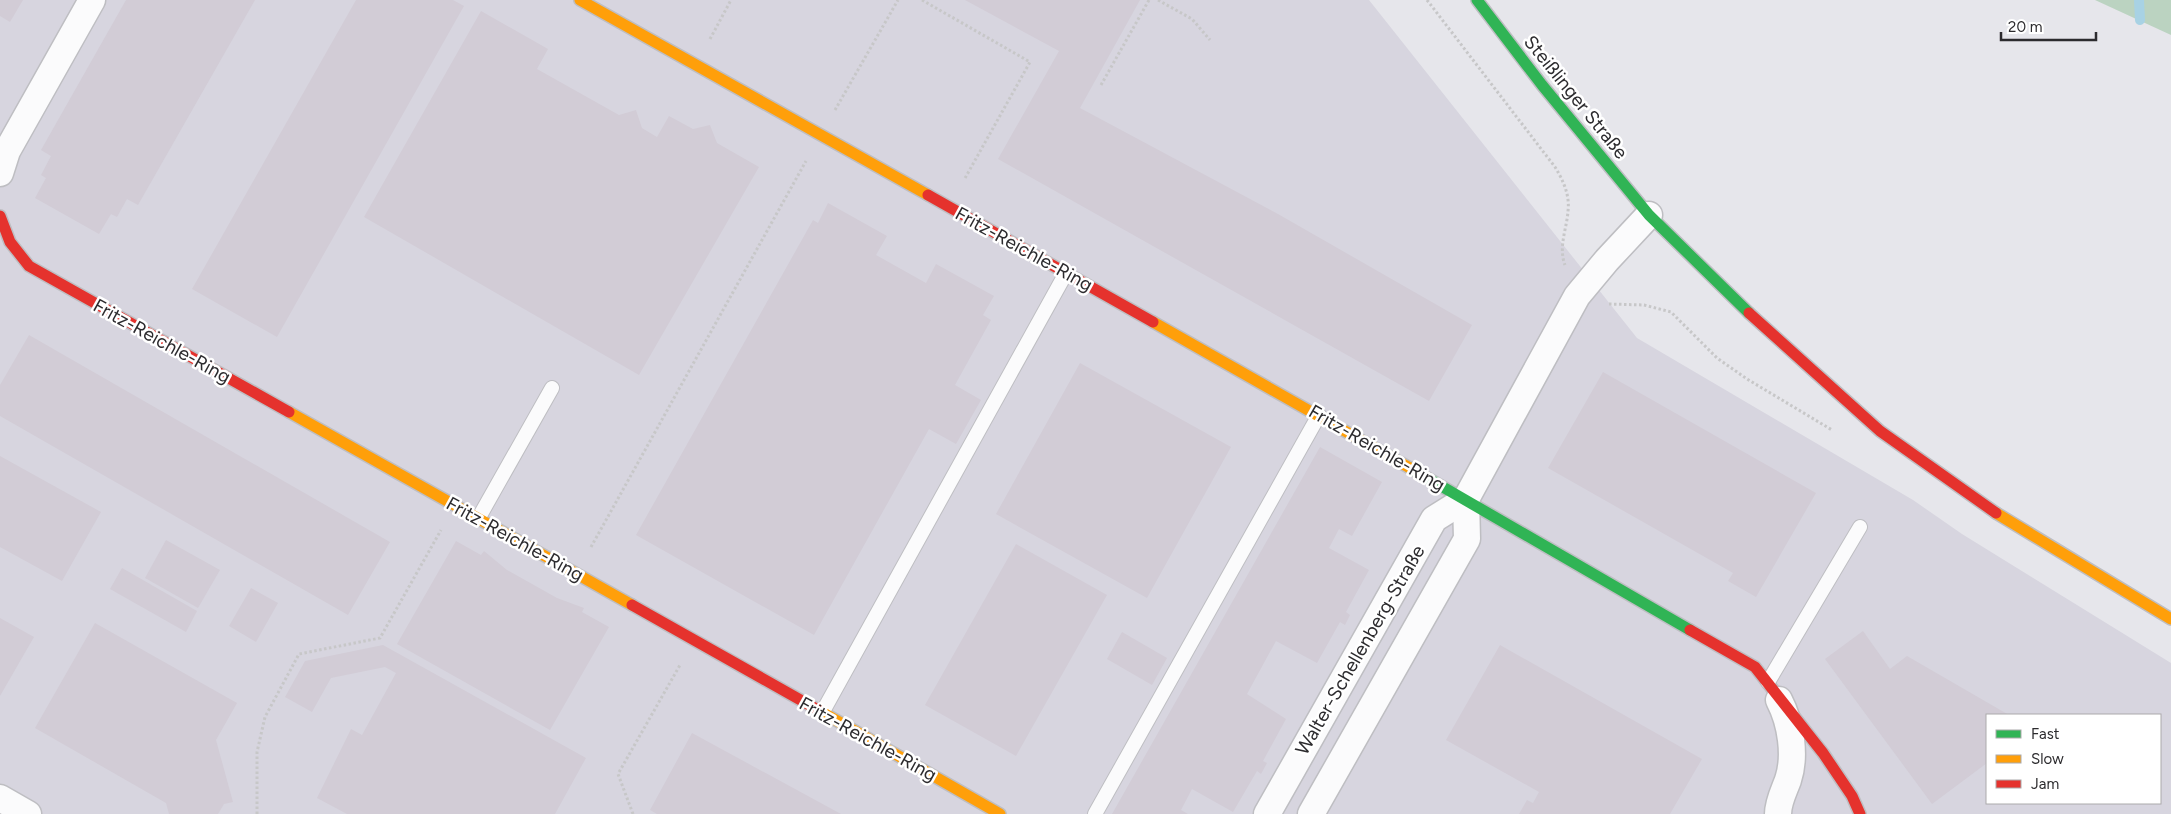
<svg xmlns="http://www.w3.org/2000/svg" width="2171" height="814" font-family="Figtree,sans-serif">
	<rect width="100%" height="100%" fill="#e6e6eb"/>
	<!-- built -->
	<path fill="#d7d5df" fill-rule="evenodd" d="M 0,0 L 1369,0 L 1637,338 L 1913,500 L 1962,534 L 2171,663 L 2171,814 L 0,814 ZM 1987,715 L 2160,715 L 2160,803 L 1987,803 Z"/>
	<!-- forest -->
	<path fill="#bbd3c1" d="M 2095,0 L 2171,0 L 2171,35 Z"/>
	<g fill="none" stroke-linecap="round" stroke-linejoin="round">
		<!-- stream -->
		<path stroke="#a8d2e4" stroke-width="10" d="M 2139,0 L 2140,20"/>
	</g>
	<!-- building -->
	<g fill="#d2ccd6">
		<path d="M 0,0 L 23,0 L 10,22 L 0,16 Z"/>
		<path d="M 126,0 L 255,0 L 138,205 L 127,199 L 117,217 L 111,214 L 99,234 L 35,198 L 46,178 L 41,175 L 51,156 L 41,150 Z"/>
		<path d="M 356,0 L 453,0 L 464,6 L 277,337 L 192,289 Z"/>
		<path d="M 965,0 L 1140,0 L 1080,108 L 1278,214 L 1472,325 L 1429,401 L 998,159 L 1059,51 Z"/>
		<path d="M 481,11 L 548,49 L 537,69 L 619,115 L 636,110 L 642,128 L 657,137 L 669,116 L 693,129 L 710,125 L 717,143 L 759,167 L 639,375 L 364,217 Z"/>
		<path d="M 828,203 L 887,236 L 876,255 L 926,283 L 936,264 L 994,296 L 983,315 L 991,320 L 955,385 L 981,400 L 956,444 L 929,429 L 814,635 L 636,535 L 813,220 L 818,223 Z"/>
		<path d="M 29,335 L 390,542 L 348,615 L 0,416 L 0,385 Z"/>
		<path d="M 1080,363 L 1231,447 L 1147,598 L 996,514 Z"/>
		<path d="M 1603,372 L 1816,493 L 1756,597 L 1728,581 L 1733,573 L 1548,468 Z"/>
		<path d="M 1320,447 L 1382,482 L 1352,536 L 1339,529 L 1329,548 L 1369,570 L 1346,612 L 1350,615 L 1345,625 L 1340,622 L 1317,663 L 1276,641 L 1247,694 L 1286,719 L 1263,761 L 1267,763 L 1261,774 L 1257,771 L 1233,812 L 1192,789 L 1181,810 L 1188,814 L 1112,814 Z"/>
		<path d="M 0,456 L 101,512 L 62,581 L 0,547 Z"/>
		<path d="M 166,540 L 220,570 L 198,608 L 145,578 Z"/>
		<path d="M 456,541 L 481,555 L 484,551 L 507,570 L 557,598 L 584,608 L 582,612 L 609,627 L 550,730 L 397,644 Z"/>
		<path d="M 1016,544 L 1107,595 L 1016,756 L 925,705 Z"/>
		<path d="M 122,568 L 197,611 L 186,632 L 110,589 Z"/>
		<path d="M 251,588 L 278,603 L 256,642 L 229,626 Z"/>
		<path d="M 0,618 L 34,637 L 0,696 Z"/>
		<path d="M 95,623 L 237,703 L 216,740 L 233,802 L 224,804 L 218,814 L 169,814 L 166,803 L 35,728 Z"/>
		<path d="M 1863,631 L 1890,669 L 1907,656 L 2009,715 L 1987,715 L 1987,763 L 1932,804 L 1825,659 Z"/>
		<path d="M 1122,632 L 1167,658 L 1152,685 L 1107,659 Z"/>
		<path d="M 383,645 L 586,758 L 555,814 L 347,814 L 317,798 L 351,729 L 362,735 L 396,673 L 385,667 L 331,678 L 312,712 L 285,697 L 305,661 Z"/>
		<path d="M 1500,645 L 1702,759 L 1670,814 L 1519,814 L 1527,800 L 1533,803 L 1539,792 L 1446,740 Z"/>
		<path d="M 692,733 L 841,814 L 657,814 L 650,810 Z"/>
	</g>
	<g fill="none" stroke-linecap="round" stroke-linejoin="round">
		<defs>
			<g id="lane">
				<path d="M 478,519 L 552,388"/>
				<path d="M 1768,682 L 1860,527"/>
				<path d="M 822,713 L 1066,273"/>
				<path d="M 1095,814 L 1319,415"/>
			</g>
			<g id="street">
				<path d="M 0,173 L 7,151 L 92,0"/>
				<path d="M 0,798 L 28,814"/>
				<path d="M 1267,814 L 1434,519 L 1466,499 L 1577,296 L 1607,260 L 1649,215"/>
				<path d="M 1311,814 L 1467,539 L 1466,499"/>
				<path d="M 1778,814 C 1778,802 1784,791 1788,780 C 1796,756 1791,723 1779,700"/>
			</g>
			<g id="fast">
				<path d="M 1477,0 L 1542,85 L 1649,215 L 1749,313"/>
				<path d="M 1410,468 L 1690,630"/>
			</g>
			<g id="slow">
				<path d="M 580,0 L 928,195"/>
				<path d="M 1153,322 L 1410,468"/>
				<path d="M 289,412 L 632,605"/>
				<path d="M 1996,513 L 2171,619"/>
				<path d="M 820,711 L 1000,814"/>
			</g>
			<g id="jam">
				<path d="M 928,195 L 1153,322"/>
				<path d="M 0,216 L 10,242 L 29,266 L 289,412"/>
				<path d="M 1749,313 L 1880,431 L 1996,513"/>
				<path d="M 632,605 L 820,711"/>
				<path d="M 1690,630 L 1755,667 L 1823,753 L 1852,796 L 1860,814"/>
			</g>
		</defs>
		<!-- lane casing -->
		<use href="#lane" stroke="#bebec2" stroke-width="16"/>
		<!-- street casing -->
		<use href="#street" stroke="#bebec2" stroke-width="29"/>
		<!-- fast casing -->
		<use href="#fast" stroke="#bebec2" stroke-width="14"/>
		<!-- slow casing -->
		<use href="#slow" stroke="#bebec2" stroke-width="14"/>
		<!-- jam casing -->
		<use href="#jam" stroke="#bebec2" stroke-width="14"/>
		<!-- path -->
		<g stroke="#c7c7c8" stroke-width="3" stroke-dasharray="2.5 2.5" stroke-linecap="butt">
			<path d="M 922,0 L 1030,62 L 964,180"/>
			<path d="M 1158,0 L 1192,19 L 1210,40"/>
			<path d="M 1427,0 L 1555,167 C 1563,180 1570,195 1568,211 C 1567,228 1558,247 1565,265"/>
			<path d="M 710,39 L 731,0"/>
			<path d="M 1101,85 L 1149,0"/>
			<path d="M 835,110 L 898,0"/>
			<path d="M 1609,304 L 1644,305 L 1671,312 L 1717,358 L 1747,379 L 1832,430"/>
			<path d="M 591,547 L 806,161"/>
			<path d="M 257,814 L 257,752 L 265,717 L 299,654 L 380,638 L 441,530"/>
			<path d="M 633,814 L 618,774 L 680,665"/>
		</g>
		<!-- lane -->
		<use href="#lane" stroke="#fbfbfc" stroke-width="14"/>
		<!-- street -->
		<use href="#street" stroke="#fbfbfc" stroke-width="26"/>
		<!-- fast -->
		<use href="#fast" stroke="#30b455" stroke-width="11"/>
		<!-- slow -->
		<use href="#slow" stroke="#ff9f0a" stroke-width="11"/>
		<!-- jam -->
		<use href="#jam" stroke="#e5322d" stroke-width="11"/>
	</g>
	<g text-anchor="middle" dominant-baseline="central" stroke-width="5" stroke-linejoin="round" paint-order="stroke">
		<!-- street labels -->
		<g font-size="19" fill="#2c2b2e" stroke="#fff">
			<text transform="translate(1576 97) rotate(51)">Steißlinger Straße</text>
			<text transform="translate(1024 249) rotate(29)">Fritz-Reichle-Ring</text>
			<text transform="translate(162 341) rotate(29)">Fritz-Reichle-Ring</text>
			<text transform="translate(1377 448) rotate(30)">Fritz-Reichle-Ring</text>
			<text transform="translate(515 539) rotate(29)">Fritz-Reichle-Ring</text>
			<text transform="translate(1360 650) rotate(-60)">Walter-Schellenberg-Straße</text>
			<text transform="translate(868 739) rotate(29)">Fritz-Reichle-Ring</text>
		</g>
	</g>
	<!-- legend -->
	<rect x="1986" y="714" width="175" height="90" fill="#ffffff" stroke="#abaaab"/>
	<rect x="1996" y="730" width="25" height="8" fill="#30b455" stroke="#abaaab"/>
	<text x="2031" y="739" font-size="15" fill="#2c2b2e">Fast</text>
	<rect x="1996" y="755" width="25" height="8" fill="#ff9f0a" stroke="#abaaab"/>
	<text x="2031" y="764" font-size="15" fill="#2c2b2e">Slow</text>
	<rect x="1996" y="780" width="25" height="8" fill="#e5322d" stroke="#abaaab"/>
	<text x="2031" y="789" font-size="15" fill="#2c2b2e">Jam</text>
	<!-- scale -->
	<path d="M2001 32v8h95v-8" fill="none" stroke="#2c2b2e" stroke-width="2.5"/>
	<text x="2008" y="32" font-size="15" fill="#2c2b2e" stroke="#ffffff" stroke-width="4" paint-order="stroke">20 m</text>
</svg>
